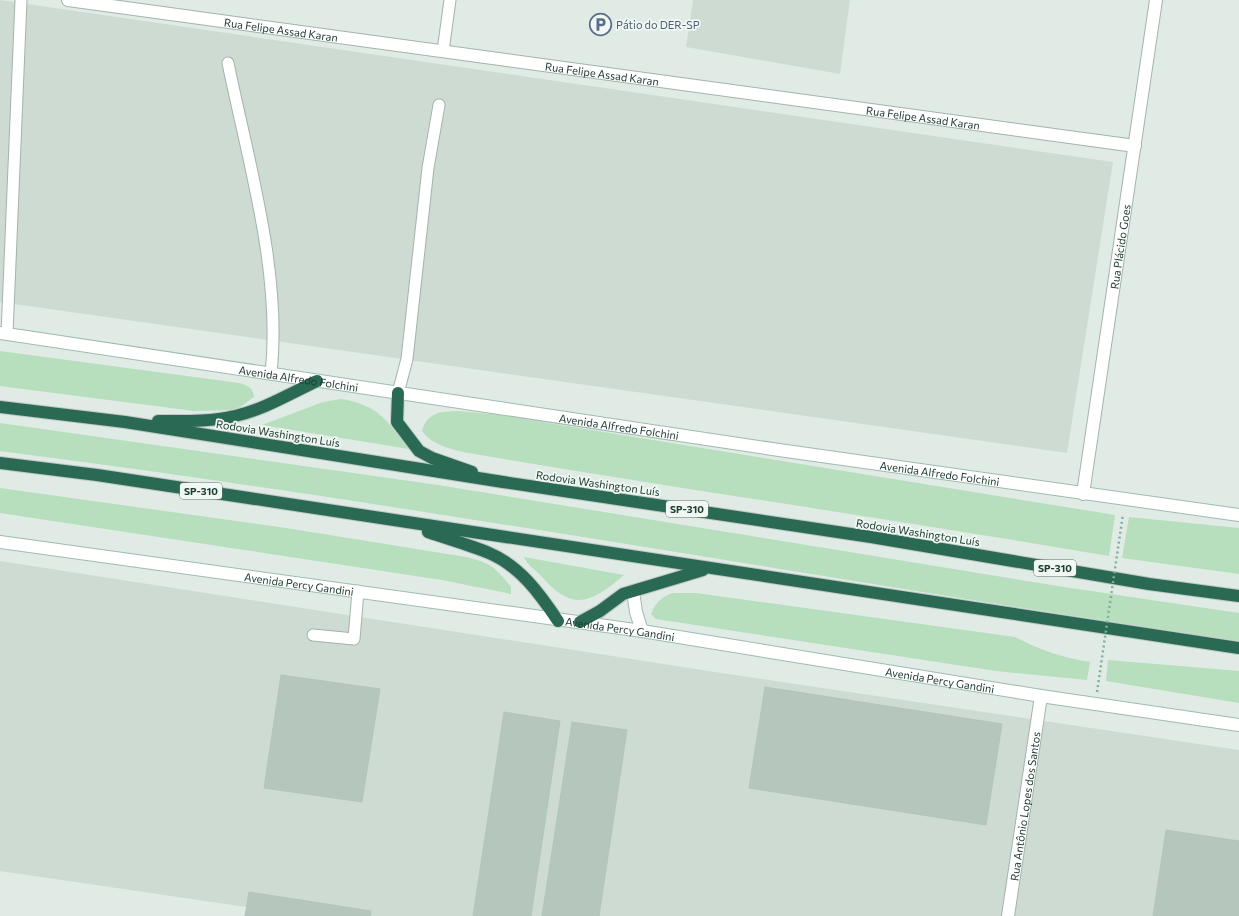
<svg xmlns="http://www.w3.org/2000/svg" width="1239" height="916" font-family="Commissioner,sans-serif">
	<rect width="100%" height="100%" fill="#e0ebe5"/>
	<!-- built -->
	<g fill="#cedbd3">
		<path d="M 0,0 L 1113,162 L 1067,453 L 0,302 Z"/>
		<path d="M 693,0 L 850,0 L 840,74 L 686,47 Z"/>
		<path d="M 0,561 L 715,672 L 1239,750 L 1239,916 L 245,916 L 246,907 L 0,871 Z"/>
	</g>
	<!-- green -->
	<g fill="#b7debd">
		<path d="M 0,351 L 239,383 C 248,386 253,387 254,397 L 240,407 L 231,410 L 194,411 L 0,386 Z"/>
		<path d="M 341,399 C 379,405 387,421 409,449 L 262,425 L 323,402 Z"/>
		<path d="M 458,411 L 493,414 L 1115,515 L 1109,556 C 894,519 678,489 463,452 C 447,448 433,445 422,431 C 428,411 441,412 458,411 Z"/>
		<path d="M 0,423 L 438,485 L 1064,587 L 1239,613 L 1239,641 C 826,580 414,504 0,451 Z"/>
		<path d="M 0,488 L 286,528 L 466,557 C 491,563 495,567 511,587 L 511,594 L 442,580 L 0,513 Z"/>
		<path d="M 1129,517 L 1239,528 L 1239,574 L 1122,558 Z"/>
		<path d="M 524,557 L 624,575 C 594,600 575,614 544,579 C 538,571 527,566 524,557 Z"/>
		<path d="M 673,593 L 696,593 L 1015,637 C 1040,650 1063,658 1090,662 L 1087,680 L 996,671 L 656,619 L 651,614 C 656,602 661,597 673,593 Z"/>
		<path d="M 1108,660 L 1239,671 L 1239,703 L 1106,681 Z"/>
	</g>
	<!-- building -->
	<g fill="#b5c6bd" stroke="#b2c5bb">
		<path d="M 281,675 L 380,689 L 362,802 L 264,788 Z"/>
		<path d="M 765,687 L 1002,724 L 986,825 L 749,788 Z"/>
		<path d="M 504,712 L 560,721 L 531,916 L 473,916 Z"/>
		<path d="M 572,722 L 627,730 L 599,916 L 542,916 Z"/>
		<path d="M 1166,830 L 1239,841 L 1239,916 L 1153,916 Z"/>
		<path d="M 249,892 L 371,911 L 370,916 L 245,916 Z"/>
	</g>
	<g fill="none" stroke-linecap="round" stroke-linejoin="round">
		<defs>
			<g id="service">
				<path d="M 443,51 L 450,0"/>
				<path d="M 228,63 C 248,161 282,273 271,374"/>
				<path d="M 7,334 L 21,0"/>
				<path d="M 398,393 L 407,359 L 428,168 L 439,105"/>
				<path d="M 313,635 L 354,639 L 358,591"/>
			</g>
			<g id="minor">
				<path id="s1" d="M 68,0 L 1135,146"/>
				<path id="s2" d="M 1083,494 L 1156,0"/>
				<path id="s3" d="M 1008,916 L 1041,696"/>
			</g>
			<g id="secondary">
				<path id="s4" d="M 0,333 L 779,450 L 1239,515"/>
				<path id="s5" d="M 0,542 L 642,631 L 1041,696 L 1239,725"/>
				<path d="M 633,591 L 636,612 L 642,631"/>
			</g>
			<g id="motorway">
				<path d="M 398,393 L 397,422 L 419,451 L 432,458 L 472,472"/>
				<path d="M 0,407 L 125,422 L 503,482 L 871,537 L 1149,584 L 1239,596"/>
				<path d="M 158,421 C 184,421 210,422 235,416 C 263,410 291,393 317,381"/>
				<path d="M 0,463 L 97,475 L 1239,648"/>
				<path d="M 428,532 C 448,539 470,545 489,553 C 520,566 540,594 558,621"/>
				<path d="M 580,622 L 600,611 L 623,594 L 703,570"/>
			</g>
		</defs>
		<!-- service casing -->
		<use href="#service" stroke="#a3b3ab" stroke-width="13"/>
		<!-- minor casing -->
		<use href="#minor" stroke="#a3b3ab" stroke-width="14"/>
		<!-- secondary casing -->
		<use href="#secondary" stroke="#a0bbae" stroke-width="14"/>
		<!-- motorway casing -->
		<use href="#motorway" stroke="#c1c8c5" stroke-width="14"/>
		<!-- service -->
		<use href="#service" stroke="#fff" stroke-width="11"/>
		<!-- minor -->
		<use href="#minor" stroke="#fff" stroke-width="12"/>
		<!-- secondary -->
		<use href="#secondary" stroke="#fff" stroke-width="12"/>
		<!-- motorway -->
		<use href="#motorway" stroke="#2a6a55" stroke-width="12"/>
		<!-- path-bridge -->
		<path stroke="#7fb09b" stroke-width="2.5" stroke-dasharray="2 3" stroke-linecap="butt" d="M 1097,692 L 1123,514"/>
	</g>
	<!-- icons -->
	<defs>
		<symbol id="parking-ring" viewBox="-11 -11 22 22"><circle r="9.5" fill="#f0f8f3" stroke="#5c6f8a" stroke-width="1.5"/><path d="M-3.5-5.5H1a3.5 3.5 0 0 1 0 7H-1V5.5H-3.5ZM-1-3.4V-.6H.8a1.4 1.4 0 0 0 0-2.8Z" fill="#5c6f8a"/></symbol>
	</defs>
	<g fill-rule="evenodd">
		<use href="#parking-ring" x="588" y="12" width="25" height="25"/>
	</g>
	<g text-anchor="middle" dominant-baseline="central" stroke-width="3.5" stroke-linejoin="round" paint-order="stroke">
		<!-- shield labels -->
		<g fill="#f0f8f3" stroke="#5e746b" stroke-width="1">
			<rect x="180" y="483" width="42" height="16" rx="3"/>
			<rect x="666" y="501" width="42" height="16" rx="3"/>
			<rect x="1034" y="560" width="42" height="16" rx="3"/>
		</g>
		<g font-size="10" font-weight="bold" fill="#203c31">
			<text x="201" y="491">SP-310</text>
			<text x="687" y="509">SP-310</text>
			<text x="1055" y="568">SP-310</text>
		</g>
		<!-- service labels -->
		<g font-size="11" fill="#4e5e75" stroke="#f0f8f3" text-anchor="start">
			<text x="616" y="24">Pátio do DER-SP</text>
		</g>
		<!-- street labels -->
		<g font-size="11" fill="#203c31" stroke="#f0f8f3">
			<text stroke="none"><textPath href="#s1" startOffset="215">Rua Felipe Assad Karan</textPath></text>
			<text stroke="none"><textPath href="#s1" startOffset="539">Rua Felipe Assad Karan</textPath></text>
			<text stroke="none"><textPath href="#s1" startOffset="863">Rua Felipe Assad Karan</textPath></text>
			<text stroke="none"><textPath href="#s2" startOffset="250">Rua Plácido Goes</textPath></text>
			<text stroke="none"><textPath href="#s4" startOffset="302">Avenida Alfredo Folchini</textPath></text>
			<text stroke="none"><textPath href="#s4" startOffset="626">Avenida Alfredo Folchini</textPath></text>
			<text transform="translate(278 433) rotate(9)">Rodovia Washington Luís</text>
			<text stroke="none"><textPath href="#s4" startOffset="950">Avenida Alfredo Folchini</textPath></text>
			<text transform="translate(598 483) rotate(8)">Rodovia Washington Luís</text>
			<text transform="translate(918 532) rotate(9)">Rodovia Washington Luís</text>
			<text stroke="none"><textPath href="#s5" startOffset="302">Avenida Percy Gandini</textPath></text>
			<text stroke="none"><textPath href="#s5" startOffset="626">Avenida Percy Gandini</textPath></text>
			<text stroke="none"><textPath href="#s5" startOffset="950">Avenida Percy Gandini</textPath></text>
			<text stroke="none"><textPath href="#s3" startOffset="111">Rua Antônio Lopes dos Santos</textPath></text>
		</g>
	</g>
</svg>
